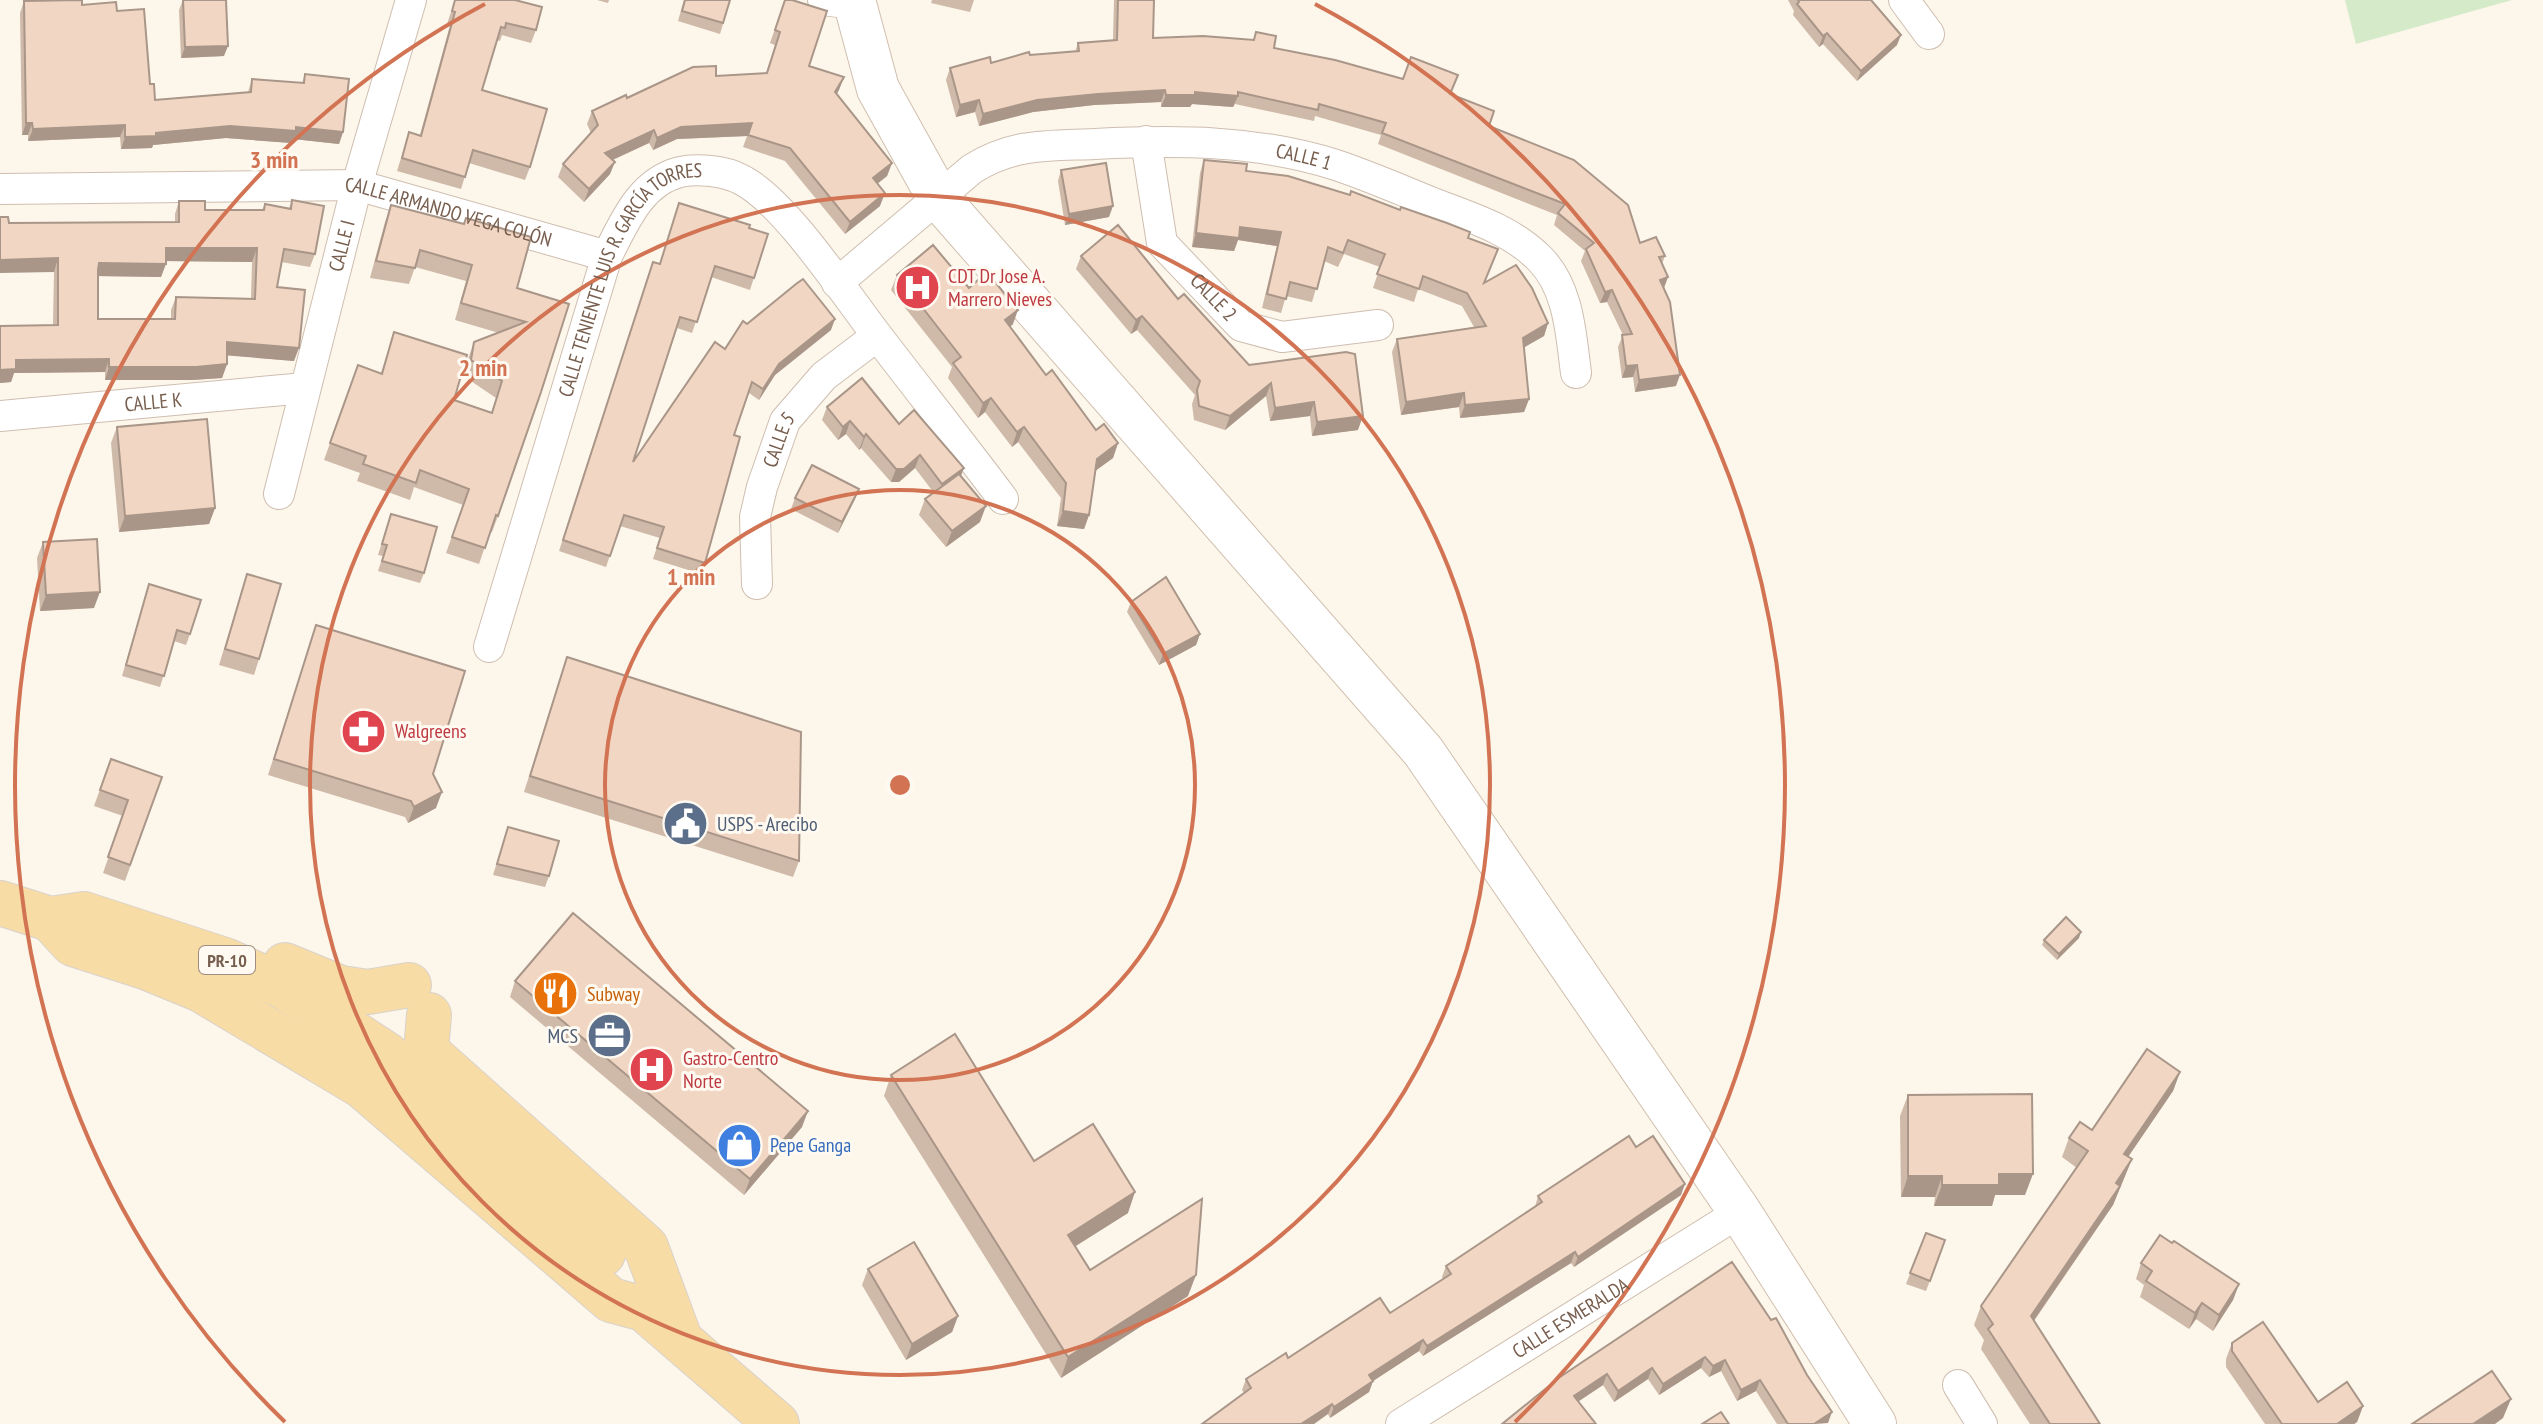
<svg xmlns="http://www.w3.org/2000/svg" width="2543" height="1424" font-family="'PT Sans Narrow',sans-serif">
	<rect width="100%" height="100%" fill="#fcf6eb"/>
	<!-- green -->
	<path fill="#d5eac9" d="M 2345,0 L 2512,0 L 2356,44 Z"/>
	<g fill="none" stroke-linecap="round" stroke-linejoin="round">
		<defs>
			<g id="street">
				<path d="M 823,0 L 854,4"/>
				<path d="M 1904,0 L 1929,34"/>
				<path id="s1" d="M 1146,141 L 1162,243 L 1241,326 L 1282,337 L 1378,325"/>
				<path id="s2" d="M 0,189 L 357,185 L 607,256"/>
				<path id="s3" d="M 837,283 L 972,169 C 1014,143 1047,146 1095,144 C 1176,140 1258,140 1336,165 C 1369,176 1401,190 1433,203 C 1470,217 1512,230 1540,259 C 1569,288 1571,335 1576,373"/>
				<path id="s4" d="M 0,416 L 305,388"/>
				<path id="s5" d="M 279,494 L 357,185 L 411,0"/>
				<path id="s6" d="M 757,584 L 755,517 L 762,487 L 785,421 L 824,376 L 877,336"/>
				<path id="s7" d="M 489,647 L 607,256 C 624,223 640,182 680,172 C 697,168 725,171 740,179 C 783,199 845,294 876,334 C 918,389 961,443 1003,499"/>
				<path d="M 1958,1385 L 1982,1424"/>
				<path id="s8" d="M 1401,1424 L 1740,1212"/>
			</g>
			<path id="secondary" d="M 854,0 L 878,89 L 939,199 L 1423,751 L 1740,1212 L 1875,1424"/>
			<g id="primary">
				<path d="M 0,903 L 50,919 L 84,914 L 225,960 L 282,986 L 386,1054 L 603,1254"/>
				<path d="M 50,919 L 73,944 L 145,967 L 201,990 L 362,1086 L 611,1300 L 644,1309 L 777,1424"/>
				<path d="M 285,965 L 341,988 L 368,992 L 409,985"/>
				<path d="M 429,1015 L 426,1051 L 646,1247 L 680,1339"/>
			</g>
		</defs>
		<!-- street casing -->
		<use href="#street" stroke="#cfbeb0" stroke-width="32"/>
		<!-- secondary casing -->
		<use href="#secondary" stroke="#d1bfae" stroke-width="44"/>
		<!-- primary casing -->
		<use href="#primary" stroke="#d9d2cd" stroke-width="46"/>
		<!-- street -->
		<use href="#street" stroke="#fff" stroke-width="30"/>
		<!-- secondary -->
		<use href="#secondary" stroke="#fff" stroke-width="42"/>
		<!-- primary -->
		<use href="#primary" stroke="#f8dca6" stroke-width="44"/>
	</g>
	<!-- wall -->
	<g fill="#cfb9a8" fill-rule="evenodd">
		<path d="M 183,0 L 224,56 L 181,58 L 179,10 Z"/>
		<path d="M 455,0 L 515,0 L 536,30 L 531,43 L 502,35 L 500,41 L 497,40 L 482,90 L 530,167 L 525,180 L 469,163 L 461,189 L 397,171 L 409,132 L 420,135 L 450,25 L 447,24 Z"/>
		<path d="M 597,0 L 609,0 L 608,3 Z"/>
		<path d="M 684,0 L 730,0 L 720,34 L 678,21 Z"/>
		<path d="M 785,0 L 809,66 L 844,77 L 837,94 L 892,163 L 887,176 L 877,184 L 880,206 L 845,234 L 785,161 L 743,147 L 747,136 L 677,139 L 653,150 L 649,143 L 613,160 L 610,174 L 584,202 L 558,177 L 563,164 L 591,133 L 587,124 L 592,111 L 627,98 L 716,76 L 766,73 L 775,45 L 770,43 Z"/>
		<path d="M 932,0 L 974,0 L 970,12 L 931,3 Z"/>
		<path d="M 1114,0 L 1154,0 L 1153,38 L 1253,40 L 1256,32 L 1274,48 L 1450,94 L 1489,126 L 1640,243 L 1665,256 L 1662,264 L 1664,288 L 1676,386 L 1635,392 L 1633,377 L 1622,378 L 1618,347 L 1623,335 L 1607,302 L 1600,303 L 1581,261 L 1585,251 L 1554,225 L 1557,215 L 1378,144 L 1381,135 L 1315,116 L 1314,121 L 1235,104 L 1233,107 L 1192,104 L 1190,107 L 1161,107 L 1161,102 L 1094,105 L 1033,112 L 979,126 L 975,112 L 956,117 L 946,80 L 950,68 L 991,63 L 1030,55 L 1075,52 L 1078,43 L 1113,40 Z"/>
		<path d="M 1788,0 L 1871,0 L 1897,45 L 1857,81 L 1823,44 L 1819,47 L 1793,15 L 1794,11 Z"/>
		<path d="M 24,1 L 82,5 L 117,11 L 150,84 L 155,100 L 248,92 L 252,79 L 302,83 L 305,74 L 343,132 L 339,144 L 293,139 L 291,143 L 226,138 L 153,145 L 152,148 L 121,149 L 120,137 L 28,141 L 28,135 L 22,135 L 20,13 Z"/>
		<path d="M 1204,160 L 1246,171 L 1468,238 L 1485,283 L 1548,323 L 1544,336 L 1524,347 L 1529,399 L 1524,412 L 1460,418 L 1459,407 L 1401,415 L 1392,352 L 1397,339 L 1474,327 L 1462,306 L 1418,289 L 1414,302 L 1373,288 L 1380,267 L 1344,254 L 1338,267 L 1324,261 L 1312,302 L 1286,296 L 1281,313 L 1262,308 L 1277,246 L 1238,240 L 1234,251 L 1192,247 L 1200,173 Z"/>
		<path d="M 1061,170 L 1109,217 L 1065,225 L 1058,181 Z"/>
		<path d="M 292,200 L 315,254 L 310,267 L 281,262 L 277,287 L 294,361 L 227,355 L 227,364 L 222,378 L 192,380 L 105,380 L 105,372 L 14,373 L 11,382 L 0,383 L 53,325 L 54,272 L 9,223 L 175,222 L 175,214 L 179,201 L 205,210 L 262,210 L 265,204 L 289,208 ZM 166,261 L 252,262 L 251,298 L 176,297 L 171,310 L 171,319 L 98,319 L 98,276 L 161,277 Z"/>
		<path d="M 679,203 L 768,234 L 750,290 L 711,277 L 692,333 L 677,328 L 633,462 L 747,324 L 831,330 L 775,375 L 759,400 L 749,393 L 734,435 L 705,563 L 701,574 L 653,559 L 660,538 L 620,526 L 606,567 L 559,551 L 649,273 L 660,264 Z"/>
		<path d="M 391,205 L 517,288 L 569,304 L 498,516 L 492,532 L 490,532 L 479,564 L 446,553 L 463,505 L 414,487 L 410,500 L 357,481 L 360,473 L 324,460 L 358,365 L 381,373 L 394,332 L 454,400 L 491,413 L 496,398 L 465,377 L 468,359 L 474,342 L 499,333 L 455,320 L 466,281 L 415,267 L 409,284 L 370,278 L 385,222 Z"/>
		<path d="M 1081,256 L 1178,299 L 1249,365 L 1346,352 L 1358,430 L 1312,436 L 1310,416 L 1270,421 L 1266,396 L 1225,430 L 1194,420 L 1192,404 L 1195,395 L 1137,330 L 1131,334 L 1076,269 Z"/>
		<path d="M 897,275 L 969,288 L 1013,324 L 1010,327 L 1046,375 L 1096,430 L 1118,443 L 1113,458 L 1095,471 L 1089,515 L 1084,529 L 1057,526 L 1061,498 L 1018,442 L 1012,447 L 985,412 L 978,418 L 948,378 L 952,367 L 891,290 Z"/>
		<path d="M 827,407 L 899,424 L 961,476 L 980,522 L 946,547 L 919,515 L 925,499 L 934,493 L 915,468 L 899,482 L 891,482 L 861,448 L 859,450 L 846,434 L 838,440 L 822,420 Z"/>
		<path d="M 117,427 L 215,508 L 209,524 L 119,532 L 111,443 Z"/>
		<path d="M 859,489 L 855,499 L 838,533 L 791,509 L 795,498 Z"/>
		<path d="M 391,514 L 424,573 L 420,583 L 378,571 L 383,556 L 378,555 Z"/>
		<path d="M 43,542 L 94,608 L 40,611 L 37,558 Z"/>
		<path d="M 247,574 L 259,659 L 254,675 L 219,665 Z"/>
		<path d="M 149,584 L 190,634 L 186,645 L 174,641 L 160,687 L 122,676 Z"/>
		<path d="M 1131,602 L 1200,634 L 1196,645 L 1159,665 L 1127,612 Z"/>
		<path d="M 316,625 L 433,774 L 436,808 L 408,823 L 405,817 L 268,775 Z"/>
		<path d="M 567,657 L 799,861 L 793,877 L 524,792 Z"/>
		<path d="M 111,759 L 162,777 L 125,881 L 103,873 L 123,816 L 94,806 Z"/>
		<path d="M 508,827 L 549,876 L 545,887 L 493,875 Z"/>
		<path d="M 2079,938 L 2057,960 L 2042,945 L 2044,940 Z"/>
		<path d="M 515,981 L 802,1127 L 744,1195 L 510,997 Z"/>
		<path d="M 2180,1072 L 2173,1091 L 2128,1157 L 2132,1159 L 2113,1205 L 2034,1321 L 2100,1424 L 2030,1424 L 1981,1349 L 1984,1340 L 1974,1325 L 1981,1306 L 2077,1168 L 2062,1157 L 2069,1138 L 2092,1130 Z"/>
		<path d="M 891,1075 L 1034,1161 L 1128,1213 L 1075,1246 L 1090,1270 L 1188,1296 L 1061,1378 L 884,1096 Z"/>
		<path d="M 1908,1095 L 2025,1195 L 1995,1195 L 1992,1206 L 1934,1206 L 1935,1197 L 1901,1197 L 1900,1116 Z"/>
		<path d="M 1636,1147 L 1681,1195 L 1574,1267 L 1571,1263 L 1423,1356 L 1419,1351 L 1373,1381 L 1369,1392 L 1330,1418 L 1328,1414 L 1244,1393 L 1242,1390 L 1246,1379 L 1288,1358 L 1390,1313 L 1443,1279 L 1442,1277 L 1446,1266 L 1535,1207 L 1538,1196 Z"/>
		<path d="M 1926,1233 L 1945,1240 L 1926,1291 L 1906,1284 Z"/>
		<path d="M 1732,1262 L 1828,1423 L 1777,1424 L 1756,1391 L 1737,1401 L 1721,1371 L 1709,1377 L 1701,1368 L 1659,1395 L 1648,1379 L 1614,1402 L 1603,1385 L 1579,1401 L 1502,1424 Z"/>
		<path d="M 2141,1263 L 2239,1284 L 2233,1300 L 2213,1331 L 2196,1319 L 2189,1329 L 2140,1297 L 2144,1285 L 2136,1279 Z"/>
		<path d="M 868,1269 L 958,1316 L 952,1332 L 906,1360 L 862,1285 Z"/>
		<path d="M 2232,1343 L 2318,1402 L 2363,1406 L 2357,1422 L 2354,1424 L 2265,1424 L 2226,1367 L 2226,1359 Z"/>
	</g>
	<!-- shaded-wall -->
	<g fill="#a99688">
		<path d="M 1827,33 L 1823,44 L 1819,47 L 1823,36 Z"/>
		<path d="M 1901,35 L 1897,45 L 1857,81 L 1861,71 Z"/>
		<path d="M 228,46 L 224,56 L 181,58 L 185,47 Z"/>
		<path d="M 844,77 L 839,90 L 830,105 L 835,92 Z"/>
		<path d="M 1165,90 L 1161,102 L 1094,105 L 1033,112 L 979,126 L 983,114 L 1037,100 L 1098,94 Z"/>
		<path d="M 1195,92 L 1238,96 L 1233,107 L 1192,104 L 1190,107 L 1161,107 L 1166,95 Z"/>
		<path d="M 979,100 L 975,112 L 956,117 L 960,105 Z"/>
		<path d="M 26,123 L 32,123 L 28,135 L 22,135 Z"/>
		<path d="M 752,123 L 747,136 L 677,139 L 653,150 L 657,138 L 681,127 Z"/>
		<path d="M 125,125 L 120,137 L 28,141 L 33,129 Z"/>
		<path d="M 230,126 L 296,127 L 343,132 L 339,144 L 293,139 L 291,143 L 226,138 L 153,145 L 152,148 L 121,149 L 125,137 Z"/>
		<path d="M 654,130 L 649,143 L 601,165 L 605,153 Z"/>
		<path d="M 615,162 L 610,174 L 584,202 L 589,189 Z"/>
		<path d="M 892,163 L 887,176 L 868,191 L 873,178 Z"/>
		<path d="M 885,193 L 880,206 L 845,234 L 850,222 Z"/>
		<path d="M 1113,206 L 1109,217 L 1065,225 L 1069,214 Z"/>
		<path d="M 1240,227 L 1281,232 L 1277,246 L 1238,240 L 1234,251 L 1192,247 L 1196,233 Z"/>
		<path d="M 166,248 L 257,248 L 252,262 L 161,261 Z"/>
		<path d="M 58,258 L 54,272 L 0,273 L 0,260 Z"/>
		<path d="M 99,263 L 166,264 L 161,277 L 95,276 Z"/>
		<path d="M 1668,277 L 1664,288 L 1660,280 Z"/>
		<path d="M 1612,290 L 1607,302 L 1600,303 L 1605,292 Z"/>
		<path d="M 1018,310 L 1013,324 L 1000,335 L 1005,320 Z"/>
		<path d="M 1142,316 L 1137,330 L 1131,334 L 1136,320 Z"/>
		<path d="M 835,319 L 831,330 L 775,375 L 759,400 L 763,389 L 779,364 Z"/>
		<path d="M 1548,323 L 1544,336 L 1518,351 L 1523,338 Z"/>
		<path d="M 227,342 L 299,348 L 294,361 L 222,355 Z"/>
		<path d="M 109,359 L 105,372 L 14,373 L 11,382 L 0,383 L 0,370 L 16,360 Z"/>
		<path d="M 227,364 L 222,378 L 192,380 L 105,380 L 109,367 Z"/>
		<path d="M 1637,365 L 1633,377 L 1622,378 L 1626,366 Z"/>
		<path d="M 1680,375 L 1676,386 L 1635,392 L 1639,380 Z"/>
		<path d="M 1271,383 L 1266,396 L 1225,430 L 1230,416 Z"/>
		<path d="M 1464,393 L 1459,407 L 1401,415 L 1406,402 Z"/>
		<path d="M 991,398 L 985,412 L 978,418 L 983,403 Z"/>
		<path d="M 1529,399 L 1524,412 L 1460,418 L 1465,405 Z"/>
		<path d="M 1314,402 L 1310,416 L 1270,421 L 1275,408 Z"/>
		<path d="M 1363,416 L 1358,430 L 1312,436 L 1317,422 Z"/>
		<path d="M 850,421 L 846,434 L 838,440 L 843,427 Z"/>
		<path d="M 1024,427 L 1018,442 L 1012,447 L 1017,432 Z"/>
		<path d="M 866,434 L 861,448 L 859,450 L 864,437 Z"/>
		<path d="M 1118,443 L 1113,458 L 1091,474 L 1097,459 Z"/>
		<path d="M 920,455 L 915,468 L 899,482 L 891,482 L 896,469 Z"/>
		<path d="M 964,468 L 959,481 L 937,497 L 942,484 Z"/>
		<path d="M 859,489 L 855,499 L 838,533 L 842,522 Z"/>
		<path d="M 986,506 L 980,522 L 946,547 L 952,531 Z"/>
		<path d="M 215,508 L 209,524 L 119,532 L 125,516 Z"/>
		<path d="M 1063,511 L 1089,515 L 1084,529 L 1057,526 Z"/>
		<path d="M 100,592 L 94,608 L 40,611 L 46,595 Z"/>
		<path d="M 1200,634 L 1196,645 L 1159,665 L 1163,654 Z"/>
		<path d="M 442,792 L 436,808 L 408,823 L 414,807 Z"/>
		<path d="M 2081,932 L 2079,938 L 2057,960 L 2059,954 Z"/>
		<path d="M 2180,1072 L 2173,1091 L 2117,1173 L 2124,1154 Z"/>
		<path d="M 808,1111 L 802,1127 L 744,1195 L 750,1179 Z"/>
		<path d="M 2132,1159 L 2113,1205 L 2023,1336 L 2031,1316 Z"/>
		<path d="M 1999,1174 L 2033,1174 L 2025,1195 L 1995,1195 L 1992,1206 L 1934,1206 L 1942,1185 Z"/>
		<path d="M 1908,1176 L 1942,1176 L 1935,1197 L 1901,1197 Z"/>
		<path d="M 1685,1184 L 1681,1195 L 1574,1267 L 1578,1257 Z"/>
		<path d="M 1135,1192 L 1128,1213 L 1060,1256 L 1068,1235 Z"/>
		<path d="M 1575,1252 L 1571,1263 L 1423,1356 L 1427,1346 Z"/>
		<path d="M 1196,1275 L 1188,1296 L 1061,1378 L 1068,1357 Z"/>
		<path d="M 2239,1284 L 2233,1300 L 2213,1331 L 2219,1315 Z"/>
		<path d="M 2202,1303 L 2196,1319 L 2189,1329 L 2195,1313 Z"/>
		<path d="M 958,1316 L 952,1332 L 906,1360 L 912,1344 Z"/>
		<path d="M 1423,1340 L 1419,1351 L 1373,1381 L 1369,1392 L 1330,1418 L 1334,1407 L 1369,1375 Z"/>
		<path d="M 1705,1357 L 1701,1368 L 1659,1395 L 1663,1384 Z"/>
		<path d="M 1725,1360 L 1721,1371 L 1709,1377 L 1713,1366 Z"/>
		<path d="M 1652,1368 L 1648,1379 L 1614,1402 L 1618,1391 Z"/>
		<path d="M 1607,1374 L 1603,1385 L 1570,1407 L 1574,1396 Z"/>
		<path d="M 1760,1380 L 1756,1391 L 1737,1401 L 1741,1390 Z"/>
		<path d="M 2511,1399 L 2503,1418 L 2495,1424 L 2473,1424 Z"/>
		<path d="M 1332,1404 L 1328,1414 L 1314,1424 L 1301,1424 Z"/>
		<path d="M 2363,1406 L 2357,1422 L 2354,1424 L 2337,1424 Z"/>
		<path d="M 1832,1412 L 1828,1423 L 1814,1424 Z"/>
	</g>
	<!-- building -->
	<g fill="#f1d7c3" stroke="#a99688" stroke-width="2" fill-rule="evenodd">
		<path d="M 82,0 L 82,5 L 116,2 L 117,11 L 144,9 L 150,84 L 154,84 L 155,100 L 251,92 L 252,79 L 304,83 L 305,74 L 349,79 L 343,132 L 296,127 L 296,131 L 230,126 L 156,133 L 156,136 L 125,137 L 125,125 L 33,129 L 32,123 L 26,123 L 24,1 Z"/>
		<path d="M 183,0 L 226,0 L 228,46 L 185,47 Z"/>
		<path d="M 455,0 L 515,0 L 542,7 L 536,30 L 506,23 L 505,28 L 501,27 L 482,90 L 547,109 L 530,167 L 473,150 L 465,177 L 402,158 L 409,132 L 421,136 L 455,12 L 452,11 Z"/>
		<path d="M 685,0 L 730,0 L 723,23 L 682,11 Z"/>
		<path d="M 785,0 L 792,0 L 827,11 L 809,66 L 844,77 L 835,92 L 892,163 L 873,178 L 885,193 L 850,222 L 790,148 L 748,135 L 752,123 L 681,127 L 657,138 L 654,130 L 605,153 L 615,162 L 589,189 L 563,164 L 598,125 L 592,111 L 626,95 L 627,98 L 693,67 L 716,66 L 716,76 L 767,73 L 780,32 L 775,30 Z"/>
		<path d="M 1118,0 L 1154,0 L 1153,38 L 1203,36 L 1254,40 L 1256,32 L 1276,36 L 1274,48 L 1335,60 L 1403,79 L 1411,57 L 1458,75 L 1450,94 L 1494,111 L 1489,126 L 1574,160 L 1628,205 L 1640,243 L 1656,237 L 1665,256 L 1659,257 L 1668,277 L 1660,280 L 1670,302 L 1680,375 L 1639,380 L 1637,365 L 1626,366 L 1622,335 L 1632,334 L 1612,290 L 1605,292 L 1586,249 L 1594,243 L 1558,213 L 1565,204 L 1382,133 L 1386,123 L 1319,104 L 1318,110 L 1238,92 L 1238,96 L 1195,92 L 1195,95 L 1166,95 L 1165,90 L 1098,94 L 1037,100 L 983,114 L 979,100 L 960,105 L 950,68 L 990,57 L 991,63 L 1029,52 L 1030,55 L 1079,51 L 1078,43 L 1117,40 Z"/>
		<path d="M 1798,0 L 1871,0 L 1901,35 L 1861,71 L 1827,33 L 1823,36 L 1797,4 L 1799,2 Z"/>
		<path d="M 1204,160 L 1247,164 L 1246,171 L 1288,176 L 1350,195 L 1351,191 L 1400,210 L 1401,207 L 1447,223 L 1470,232 L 1468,238 L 1498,249 L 1484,283 L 1516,265 L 1532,288 L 1548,323 L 1523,338 L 1529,399 L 1465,405 L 1464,393 L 1406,402 L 1397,339 L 1486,326 L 1467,293 L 1423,276 L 1419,289 L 1377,274 L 1385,254 L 1348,240 L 1343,253 L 1328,247 L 1317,289 L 1290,282 L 1286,299 L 1267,294 L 1281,232 L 1240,227 L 1239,238 L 1196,233 Z"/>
		<path d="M 1106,163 L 1113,206 L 1069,214 L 1061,170 Z"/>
		<path d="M 292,200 L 324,206 L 315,254 L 284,249 L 277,287 L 305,290 L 299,348 L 227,342 L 227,364 L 196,367 L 109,367 L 109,359 L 16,360 L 16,369 L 0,370 L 0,326 L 58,325 L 58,258 L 0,260 L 0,217 L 8,217 L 9,223 L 179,222 L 179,201 L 205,201 L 205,210 L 264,210 L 265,204 L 291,209 ZM 166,248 L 257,248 L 255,299 L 176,297 L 175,319 L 98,319 L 98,270 L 99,263 L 166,264 Z"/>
		<path d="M 679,203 L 750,225 L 749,228 L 768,234 L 754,278 L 715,266 L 697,322 L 680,317 L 633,462 L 715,342 L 725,349 L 743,321 L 747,324 L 796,284 L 803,279 L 835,319 L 779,364 L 763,389 L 752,382 L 734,435 L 740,437 L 705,563 L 657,548 L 664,527 L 624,515 L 610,556 L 563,540 L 653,262 L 660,264 Z"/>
		<path d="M 391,205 L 464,224 L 466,218 L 531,237 L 517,288 L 569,304 L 541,392 L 498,516 L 496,515 L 485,548 L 452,537 L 469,489 L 420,470 L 416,483 L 363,464 L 366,456 L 330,443 L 358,365 L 382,374 L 394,332 L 467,355 L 454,400 L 492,413 L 502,381 L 471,360 L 474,342 L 526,322 L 461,303 L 472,265 L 420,250 L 415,268 L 376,261 Z"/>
		<path d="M 1118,225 L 1178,299 L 1184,294 L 1249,365 L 1346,352 L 1355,354 L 1363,416 L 1317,422 L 1314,402 L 1275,408 L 1271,383 L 1230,416 L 1199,406 L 1197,390 L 1200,381 L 1142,316 L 1136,320 L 1081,256 Z"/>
		<path d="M 933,245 L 969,288 L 987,272 L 1018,310 L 1005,320 L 1046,375 L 1052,370 L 1096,430 L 1104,424 L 1118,443 L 1097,459 L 1089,515 L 1063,511 L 1066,483 L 1024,427 L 1017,432 L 991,398 L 983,403 L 953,363 L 961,357 L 897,275 Z"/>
		<path d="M 862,378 L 899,424 L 914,410 L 964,468 L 942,484 L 920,455 L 904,469 L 896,469 L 866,434 L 864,437 L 850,421 L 843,427 L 827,407 Z"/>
		<path d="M 207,419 L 215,508 L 125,516 L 117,427 Z"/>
		<path d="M 812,465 L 859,489 L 842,522 L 795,498 Z"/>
		<path d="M 959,474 L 986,506 L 952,531 L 925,499 Z"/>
		<path d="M 391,514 L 437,527 L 424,573 L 382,561 L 387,545 L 382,544 Z"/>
		<path d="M 97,539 L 100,592 L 46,595 L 43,542 Z"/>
		<path d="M 247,574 L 281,584 L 259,659 L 225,649 Z"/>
		<path d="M 1166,577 L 1200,634 L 1163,654 L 1131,602 Z"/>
		<path d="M 149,584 L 201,600 L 190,634 L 177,630 L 164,676 L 126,665 Z"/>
		<path d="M 316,625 L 465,671 L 433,774 L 442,792 L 414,807 L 411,801 L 274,759 Z"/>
		<path d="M 567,657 L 801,732 L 799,861 L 530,776 Z"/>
		<path d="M 111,759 L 162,777 L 130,865 L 108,857 L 128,800 L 100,790 Z"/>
		<path d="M 508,827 L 559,841 L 549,876 L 497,864 Z"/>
		<path d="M 573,913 L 808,1111 L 750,1179 L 515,981 Z"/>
		<path d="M 2066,917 L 2081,932 L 2059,954 L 2044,940 Z"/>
		<path d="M 955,1034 L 1034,1161 L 1093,1124 L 1135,1192 L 1068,1235 L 1090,1270 L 1202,1199 L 1196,1275 L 1068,1357 L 891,1075 Z"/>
		<path d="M 2147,1049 L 2180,1072 L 2124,1154 L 2132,1159 L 2116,1183 L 2120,1186 L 2031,1316 L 2100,1424 L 2050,1424 L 1988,1329 L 1993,1324 L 1981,1306 L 2088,1151 L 2069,1138 L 2080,1122 L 2092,1130 Z"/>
		<path d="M 2032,1094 L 2033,1174 L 1999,1174 L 1999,1185 L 1942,1185 L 1942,1176 L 1908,1176 L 1908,1095 Z"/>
		<path d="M 1629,1136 L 1636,1147 L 1653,1136 L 1685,1184 L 1578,1257 L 1575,1252 L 1427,1346 L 1423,1340 L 1369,1375 L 1373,1381 L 1334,1407 L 1332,1404 L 1301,1424 L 1202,1424 L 1251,1388 L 1246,1379 L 1286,1353 L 1288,1358 L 1380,1298 L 1390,1313 L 1451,1274 L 1446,1266 L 1542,1202 L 1538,1196 Z"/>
		<path d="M 1926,1233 L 1945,1240 L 1930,1281 L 1910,1273 Z"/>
		<path d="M 2160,1235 L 2172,1243 L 2174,1241 L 2239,1284 L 2219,1315 L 2202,1303 L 2195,1313 L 2146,1281 L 2152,1271 L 2141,1263 Z"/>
		<path d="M 914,1242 L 958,1316 L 912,1344 L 868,1269 Z"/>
		<path d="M 1732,1262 L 1771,1320 L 1776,1318 L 1807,1375 L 1832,1412 L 1814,1424 L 1788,1424 L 1760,1380 L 1741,1390 L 1725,1360 L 1713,1366 L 1705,1357 L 1663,1384 L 1652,1368 L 1618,1391 L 1607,1374 L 1574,1396 L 1596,1424 L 1502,1424 L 1560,1377 Z"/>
		<path d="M 2263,1322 L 2318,1402 L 2347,1382 L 2363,1406 L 2337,1424 L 2282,1424 L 2232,1351 L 2232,1343 Z"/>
		<path d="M 2492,1371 L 2511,1399 L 2473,1424 L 2412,1424 Z"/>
		<path d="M 1721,1412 L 1729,1424 L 1702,1424 Z"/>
	</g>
	<!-- distance rings -->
	<g fill="none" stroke="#d27453" stroke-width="4">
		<circle cx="900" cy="785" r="295"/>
		<circle cx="900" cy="785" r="590"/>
		<path d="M285 1422A885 885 0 0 1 485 4M1315 4A885 885 0 0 1 1515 1422"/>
	</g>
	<!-- icons -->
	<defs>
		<symbol id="hospital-disc" viewBox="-11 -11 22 22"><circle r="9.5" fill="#e0444e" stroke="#fffaf1"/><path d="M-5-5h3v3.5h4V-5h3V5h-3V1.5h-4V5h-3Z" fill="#fff"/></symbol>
		<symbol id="pharmacy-disc" viewBox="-11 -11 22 22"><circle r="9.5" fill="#e0444e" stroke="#fffaf1"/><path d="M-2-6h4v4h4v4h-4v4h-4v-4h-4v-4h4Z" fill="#fff"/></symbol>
		<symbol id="civic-disc" viewBox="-11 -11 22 22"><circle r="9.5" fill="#5c6f8a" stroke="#fffaf1"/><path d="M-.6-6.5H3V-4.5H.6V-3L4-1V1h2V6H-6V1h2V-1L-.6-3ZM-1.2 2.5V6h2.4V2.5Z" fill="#fff"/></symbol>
		<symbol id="restaurant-disc" viewBox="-11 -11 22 22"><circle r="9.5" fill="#e8710a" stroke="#fffaf1"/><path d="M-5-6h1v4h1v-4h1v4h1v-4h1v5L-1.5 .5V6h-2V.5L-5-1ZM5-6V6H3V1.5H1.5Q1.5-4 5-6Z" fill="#fff"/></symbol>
		<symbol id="office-disc" viewBox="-11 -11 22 22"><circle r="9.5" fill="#5c6f8a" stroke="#fffaf1"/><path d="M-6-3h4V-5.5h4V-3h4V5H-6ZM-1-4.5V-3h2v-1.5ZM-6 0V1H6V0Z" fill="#fff"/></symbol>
		<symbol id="shop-disc" viewBox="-11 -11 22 22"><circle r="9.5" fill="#3f7fe0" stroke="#fffaf1"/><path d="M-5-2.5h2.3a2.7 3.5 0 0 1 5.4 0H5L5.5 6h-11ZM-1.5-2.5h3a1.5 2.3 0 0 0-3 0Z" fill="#fff"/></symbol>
	</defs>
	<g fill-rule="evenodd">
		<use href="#hospital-disc" x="892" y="262" width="51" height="51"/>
		<use href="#pharmacy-disc" x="338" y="706" width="51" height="51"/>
		<use href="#civic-disc" x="660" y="798" width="51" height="51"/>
		<use href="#restaurant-disc" x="530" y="968" width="51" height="51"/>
		<use href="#office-disc" x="584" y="1010" width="51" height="51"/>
		<use href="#hospital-disc" x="626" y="1044" width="51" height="51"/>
		<use href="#shop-disc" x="714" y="1120" width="51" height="51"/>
	</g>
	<g text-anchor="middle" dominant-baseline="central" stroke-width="6" stroke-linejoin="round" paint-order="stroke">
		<!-- shield labels -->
		<rect fill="#fffaf1" stroke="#a08d7f" stroke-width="2" x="199" y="946" width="56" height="28" rx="6"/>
		<g font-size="18" font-weight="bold" fill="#775e4e">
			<text x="227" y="960">PR-10</text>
		</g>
		<!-- street labels -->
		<g font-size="20" fill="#775e4e" stroke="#fffaf1">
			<text stroke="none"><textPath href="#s3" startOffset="514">CALLE 1</textPath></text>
			<text stroke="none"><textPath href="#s2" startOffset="452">CALLE ARMANDO VEGA COLÓN</textPath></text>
			<text stroke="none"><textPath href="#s5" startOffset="256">CALLE I</textPath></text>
			<text stroke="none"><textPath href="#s7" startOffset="404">CALLE TENIENTE LUIS R. GARCÍA TORRES</textPath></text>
			<text stroke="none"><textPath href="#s1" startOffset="178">CALLE 2</textPath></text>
			<text stroke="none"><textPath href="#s4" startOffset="154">CALLE K</textPath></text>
			<text stroke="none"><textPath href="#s6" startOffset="148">CALLE 5</textPath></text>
			<text stroke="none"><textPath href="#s8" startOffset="200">CALLE ESMERALDA</textPath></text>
		</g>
		<!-- health labels -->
		<g font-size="20" fill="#be3a42" stroke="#fffaf1" text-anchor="start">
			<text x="948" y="276">CDT Dr Jose A.<tspan x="948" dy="23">Marrero Nieves</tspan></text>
			<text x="395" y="731">Walgreens</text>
			<text x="683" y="1058">Gastro-Centro<tspan x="683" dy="23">Norte</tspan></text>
		</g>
		<!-- service labels -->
		<g font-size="20" fill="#4e5e75" stroke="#fffaf1" text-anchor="start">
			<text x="717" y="824">USPS - Arecibo</text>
			<text x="578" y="1036" text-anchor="end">MCS</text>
		</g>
		<!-- food labels -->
		<g font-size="20" fill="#c56008" stroke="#fffaf1" text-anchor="start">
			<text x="587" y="994">Subway</text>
		</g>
		<!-- shop labels -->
		<g font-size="20" fill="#366cbe" stroke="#fffaf1" text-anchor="start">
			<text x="770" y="1145">Pepe Ganga</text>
		</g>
	</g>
	<circle cx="900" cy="785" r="12" fill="#d27453" stroke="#fffaf1" stroke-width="4"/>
	<g font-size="24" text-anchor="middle" font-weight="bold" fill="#d27453" stroke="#fffaf1" stroke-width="6" stroke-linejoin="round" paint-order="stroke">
		<text x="274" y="168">3 min</text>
		<text x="483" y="376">2 min</text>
		<text x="691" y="585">1 min</text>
	</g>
</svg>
